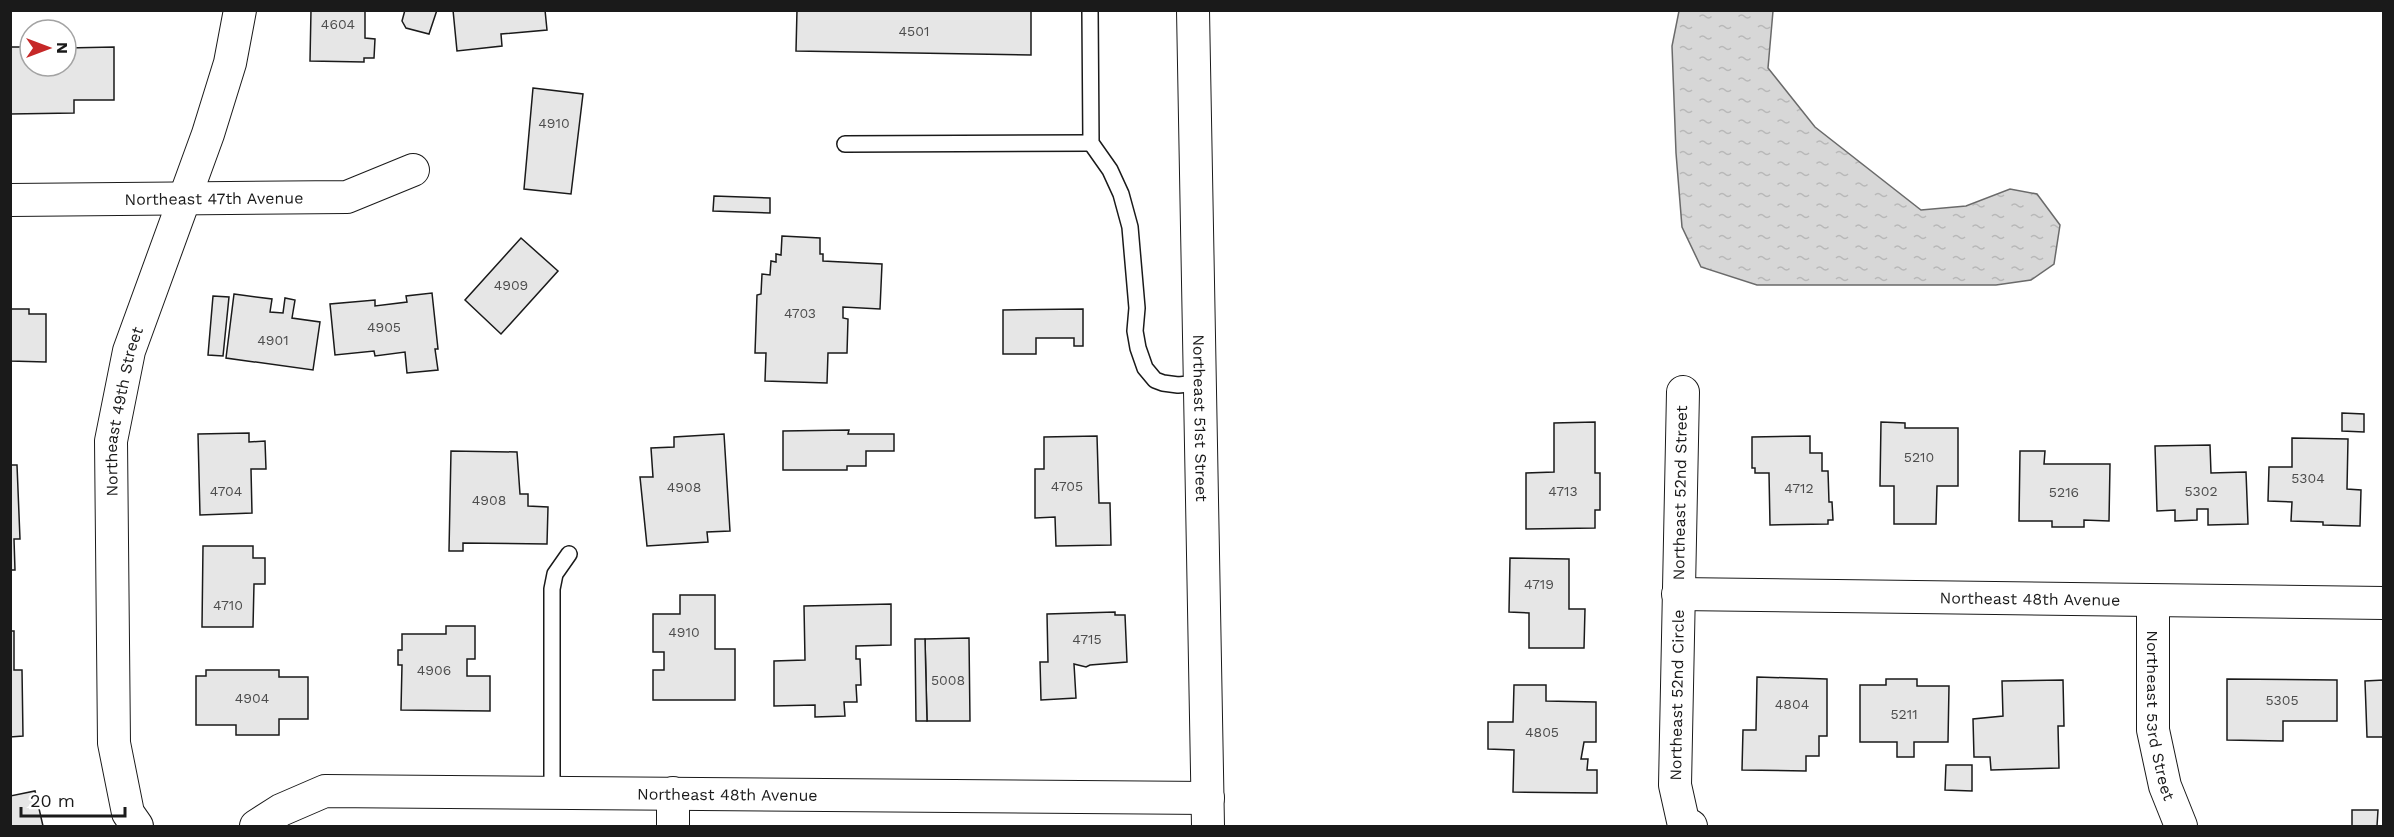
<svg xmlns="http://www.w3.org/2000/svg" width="2394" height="837" font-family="'Work Sans',sans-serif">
	<defs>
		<pattern id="water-ripples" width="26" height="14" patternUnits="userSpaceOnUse" patternTransform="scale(1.5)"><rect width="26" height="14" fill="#d7d7d7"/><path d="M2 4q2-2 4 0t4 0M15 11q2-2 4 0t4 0" fill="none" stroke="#b8b8b8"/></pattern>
	</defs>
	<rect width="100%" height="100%" fill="#fff"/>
	<!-- water -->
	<path fill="url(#water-ripples)" stroke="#6a6a6a" stroke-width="1.5" d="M 1679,11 L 1773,11 L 1768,68 L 1815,127 L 1921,210 L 1966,206 L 2010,189 L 2037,194 L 2060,225 L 2054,264 L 2031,280 L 1996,285 L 1757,285 L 1701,267 L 1682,227 L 1676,153 L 1672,46 Z"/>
	<!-- building -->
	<g fill="#e6e6e6" stroke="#1a1a1a" stroke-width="1.5">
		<path d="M 311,10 L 365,10 L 365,38 L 375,39 L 374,58 L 364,58 L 364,62 L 310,61 Z"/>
		<path d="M 405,10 L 437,10 L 429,34 L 406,28 L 402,21 Z"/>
		<path d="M 453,10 L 545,10 L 547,30 L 501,34 L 502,46 L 457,51 Z"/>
		<path d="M 797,10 L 1031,10 L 1031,55 L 796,51 Z"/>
		<path d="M 28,37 L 30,37 L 30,66 L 66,66 L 66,48 L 114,47 L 114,100 L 74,100 L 74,113 L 10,114 L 10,47 L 29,47 Z"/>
		<path d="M 533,88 L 583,94 L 571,194 L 524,189 Z"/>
		<path d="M 714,196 L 770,198 L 770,213 L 713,211 Z"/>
		<path d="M 782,236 L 820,238 L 820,254 L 823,254 L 823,261 L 882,264 L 880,309 L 843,307 L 843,318 L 848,319 L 847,353 L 828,353 L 827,383 L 765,381 L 766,353 L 755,353 L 757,295 L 761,294 L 762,274 L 770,275 L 771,261 L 776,262 L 776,254 L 781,255 Z"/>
		<path d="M 521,238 L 558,271 L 501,334 L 465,300 Z"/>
		<path d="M 432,293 L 438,349 L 435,349 L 438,370 L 407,373 L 405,352 L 375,356 L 374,351 L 335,355 L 330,304 L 375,300 L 375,306 L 407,302 L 406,296 Z"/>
		<path d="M 234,294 L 272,299 L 270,312 L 283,313 L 285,298 L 295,300 L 292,318 L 320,322 L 313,370 L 226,358 Z"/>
		<path d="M 213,296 L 229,297 L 223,356 L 208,355 Z"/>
		<path d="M 10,309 L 29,309 L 29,314 L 46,314 L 46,362 L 10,361 Z"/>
		<path d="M 1083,309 L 1083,346 L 1074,346 L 1074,338 L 1036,338 L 1036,354 L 1003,354 L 1003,310 Z"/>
		<path d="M 2342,413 L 2364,414 L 2364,432 L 2342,431 Z"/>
		<path d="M 1595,422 L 1595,473 L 1600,473 L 1600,510 L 1595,510 L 1595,528 L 1526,529 L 1526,473 L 1554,472 L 1554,423 Z"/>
		<path d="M 1881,422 L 1905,423 L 1905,428 L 1958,428 L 1958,486 L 1937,486 L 1936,524 L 1894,524 L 1894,486 L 1880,486 Z"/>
		<path d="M 849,430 L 848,434 L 894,434 L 894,451 L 866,451 L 866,466 L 847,466 L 847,470 L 783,470 L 783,431 Z"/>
		<path d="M 249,433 L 249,442 L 265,441 L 266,469 L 251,469 L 252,513 L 200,515 L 198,434 Z"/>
		<path d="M 724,434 L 730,531 L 707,532 L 708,542 L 647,546 L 640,477 L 653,477 L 651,448 L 674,447 L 674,437 Z"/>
		<path d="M 1097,436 L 1099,503 L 1110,503 L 1111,545 L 1056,546 L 1055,517 L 1035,518 L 1035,469 L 1044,469 L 1044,437 Z"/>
		<path d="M 1810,436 L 1810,453 L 1822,453 L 1822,471 L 1828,471 L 1829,502 L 1832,502 L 1833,520 L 1828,520 L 1828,524 L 1770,525 L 1769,473 L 1755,473 L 1755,468 L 1752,468 L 1752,437 Z"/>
		<path d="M 2292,438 L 2348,439 L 2347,489 L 2361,490 L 2360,526 L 2323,525 L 2323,522 L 2291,521 L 2292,502 L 2268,501 L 2269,467 L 2292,467 Z"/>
		<path d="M 2210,445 L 2211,473 L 2246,472 L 2248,524 L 2208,525 L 2208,509 L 2197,509 L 2197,520 L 2175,521 L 2175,510 L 2157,511 L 2155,446 Z"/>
		<path d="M 451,451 L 517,452 L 520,494 L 528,494 L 528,506 L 548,507 L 547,544 L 463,543 L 463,551 L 449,551 Z"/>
		<path d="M 2020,451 L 2045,451 L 2044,464 L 2110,464 L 2109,521 L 2084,520 L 2084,527 L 2052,527 L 2052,521 L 2019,521 Z"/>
		<path d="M 10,465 L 17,465 L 20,539 L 14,539 L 15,570 L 10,570 Z"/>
		<path d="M 203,546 L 253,546 L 253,558 L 265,558 L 265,584 L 254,584 L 253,627 L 202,627 Z"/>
		<path d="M 1510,558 L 1569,559 L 1569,609 L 1585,609 L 1584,648 L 1529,648 L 1529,613 L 1509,612 Z"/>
		<path d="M 680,595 L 715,595 L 715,649 L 735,649 L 735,700 L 653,700 L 653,670 L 664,670 L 664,652 L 653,652 L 653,614 L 680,614 Z"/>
		<path d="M 891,604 L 891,645 L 856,646 L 856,659 L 860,659 L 861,685 L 856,685 L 857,702 L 844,702 L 845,716 L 815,717 L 815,705 L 774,706 L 774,661 L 805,660 L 804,606 Z"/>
		<path d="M 1115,612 L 1115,615 L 1125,615 L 1127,662 L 1090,665 L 1086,667 L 1074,664 L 1076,698 L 1041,700 L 1040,662 L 1048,662 L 1047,614 Z"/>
		<path d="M 446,626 L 475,626 L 475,659 L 467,659 L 467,676 L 490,676 L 490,711 L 401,710 L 402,665 L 398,665 L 398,650 L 402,650 L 402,634 L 446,634 Z"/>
		<path d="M 10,631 L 14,631 L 14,670 L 22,670 L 23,736 L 10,737 Z"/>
		<path d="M 969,638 L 970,721 L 927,721 L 925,639 Z"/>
		<path d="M 915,639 L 925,639 L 927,721 L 916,721 Z"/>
		<path d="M 206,670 L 279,670 L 279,677 L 308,677 L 308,719 L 279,719 L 279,735 L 236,735 L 236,725 L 196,725 L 196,676 L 206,676 Z"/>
		<path d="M 1757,677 L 1827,679 L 1827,736 L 1819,736 L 1819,756 L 1806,756 L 1806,771 L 1742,770 L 1743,730 L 1756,730 Z"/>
		<path d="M 1886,679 L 1917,679 L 1917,686 L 1949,686 L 1948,742 L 1914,742 L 1914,757 L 1897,757 L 1897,742 L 1860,742 L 1860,685 L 1886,685 Z"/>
		<path d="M 2227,679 L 2337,680 L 2337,721 L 2283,721 L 2283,741 L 2227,740 Z"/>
		<path d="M 2063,680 L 2064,726 L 2058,726 L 2059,768 L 1991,770 L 1990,757 L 1974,757 L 1973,719 L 2003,716 L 2002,681 Z"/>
		<path d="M 2384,680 L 2384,737 L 2367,737 L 2365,681 Z"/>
		<path d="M 1514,685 L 1546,685 L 1546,701 L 1596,702 L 1596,742 L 1584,742 L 1581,759 L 1588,759 L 1587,770 L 1597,770 L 1597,793 L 1513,792 L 1514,750 L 1488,749 L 1488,722 L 1513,722 Z"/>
		<path d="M 1946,765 L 1972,765 L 1972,791 L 1945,790 Z"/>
		<path d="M 35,791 L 43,826 L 10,826 L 10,796 Z"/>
		<path d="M 2352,810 L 2378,810 L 2377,826 L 2352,826 Z"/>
	</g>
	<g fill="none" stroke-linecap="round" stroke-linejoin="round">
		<defs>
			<g id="service">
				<path d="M 1090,10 L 1091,143 L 1110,170 L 1121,194 L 1130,227 L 1137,308 L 1135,331 L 1138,348 L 1145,368 L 1155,380 L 1163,383 L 1178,385 L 1200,383"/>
				<path d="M 845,144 L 1091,143"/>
				<path d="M 552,792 L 552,589 L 555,574 L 569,554"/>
			</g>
			<g id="minor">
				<path id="s1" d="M 1193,10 L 1208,826"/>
				<path id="s2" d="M 10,200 L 347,197 L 413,170"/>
				<path d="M 1683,392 L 1675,785 L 1683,821 L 1691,826"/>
				<path id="s3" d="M 1678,594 L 2384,603"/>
				<path id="s4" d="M 2153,602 L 2153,730 L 2165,786 L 2181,826"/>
				<path id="s5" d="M 137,826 L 128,813 L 114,743 L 111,441 L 129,351 L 208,134 L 230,63 L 240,10"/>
				<path id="s6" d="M 256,826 L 281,810 L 325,791 L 1208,798"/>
				<path d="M 673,826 L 673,793"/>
			</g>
		</defs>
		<!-- service casing -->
		<use href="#service" stroke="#1a1a1a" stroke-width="18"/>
		<!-- minor casing -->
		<use href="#minor" stroke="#1a1a1a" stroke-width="34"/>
		<!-- service -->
		<use href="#service" stroke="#fff" stroke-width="15"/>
		<!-- minor -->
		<use href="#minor" stroke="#fff" stroke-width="32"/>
	</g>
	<g text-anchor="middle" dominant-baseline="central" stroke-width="4.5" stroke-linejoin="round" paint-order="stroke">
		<!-- number labels -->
		<g font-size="14" fill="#4d4d4d">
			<text x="338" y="24">4604</text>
			<text x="914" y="31">4501</text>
			<text x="554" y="123">4910</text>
			<text x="511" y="285">4909</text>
			<text x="800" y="313">4703</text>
			<text x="384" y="327">4905</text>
			<text x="273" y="340">4901</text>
			<text x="1919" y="457">5210</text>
			<text x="2308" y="478">5304</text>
			<text x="1067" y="486">4705</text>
			<text x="684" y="487">4908</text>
			<text x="1799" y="488">4712</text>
			<text x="226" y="491">4704</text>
			<text x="1563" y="491">4713</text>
			<text x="2201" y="491">5302</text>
			<text x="2064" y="492">5216</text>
			<text x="489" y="500">4908</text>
			<text x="1539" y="584">4719</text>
			<text x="228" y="605">4710</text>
			<text x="684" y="632">4910</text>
			<text x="1087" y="639">4715</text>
			<text x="434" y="670">4906</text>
			<text x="948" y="680">5008</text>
			<text x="252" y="698">4904</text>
			<text x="2282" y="700">5305</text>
			<text x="1792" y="704">4804</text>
			<text x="1904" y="714">5211</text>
			<text x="1542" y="732">4805</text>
		</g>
		<!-- street labels -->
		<g font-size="16" fill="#1a1a1a" stroke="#fff">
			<text stroke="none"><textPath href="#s2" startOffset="204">Northeast 47th Avenue</textPath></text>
			<text stroke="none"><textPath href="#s5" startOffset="420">Northeast 49th Street</textPath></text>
			<text stroke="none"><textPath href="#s1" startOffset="408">Northeast 51st Street</textPath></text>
			<text transform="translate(1680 493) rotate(-89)">Northeast 52nd Street</text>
			<text stroke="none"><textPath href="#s3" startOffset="352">Northeast 48th Avenue</textPath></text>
			<text transform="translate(1677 695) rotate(-89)">Northeast 52nd Circle</text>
			<text stroke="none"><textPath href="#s4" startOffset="114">Northeast 53rd Street</textPath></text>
			<text stroke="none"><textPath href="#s6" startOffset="480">Northeast 48th Avenue</textPath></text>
		</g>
	</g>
	<!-- border -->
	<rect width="2394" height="837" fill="none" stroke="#1a1a1a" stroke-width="24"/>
	<!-- north arrow -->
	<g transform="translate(48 48) rotate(90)"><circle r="28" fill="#ffffff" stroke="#a3a3a3" stroke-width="1.5"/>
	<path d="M0-4.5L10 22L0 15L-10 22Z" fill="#c62828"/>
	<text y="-9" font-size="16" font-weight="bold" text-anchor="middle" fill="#1a1a1a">N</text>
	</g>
	<!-- scale -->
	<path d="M21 807v9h104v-9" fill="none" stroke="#1a1a1a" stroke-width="3"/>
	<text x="30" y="807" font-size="18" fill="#1a1a1a" stroke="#ffffff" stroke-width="4.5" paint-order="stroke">20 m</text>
</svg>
